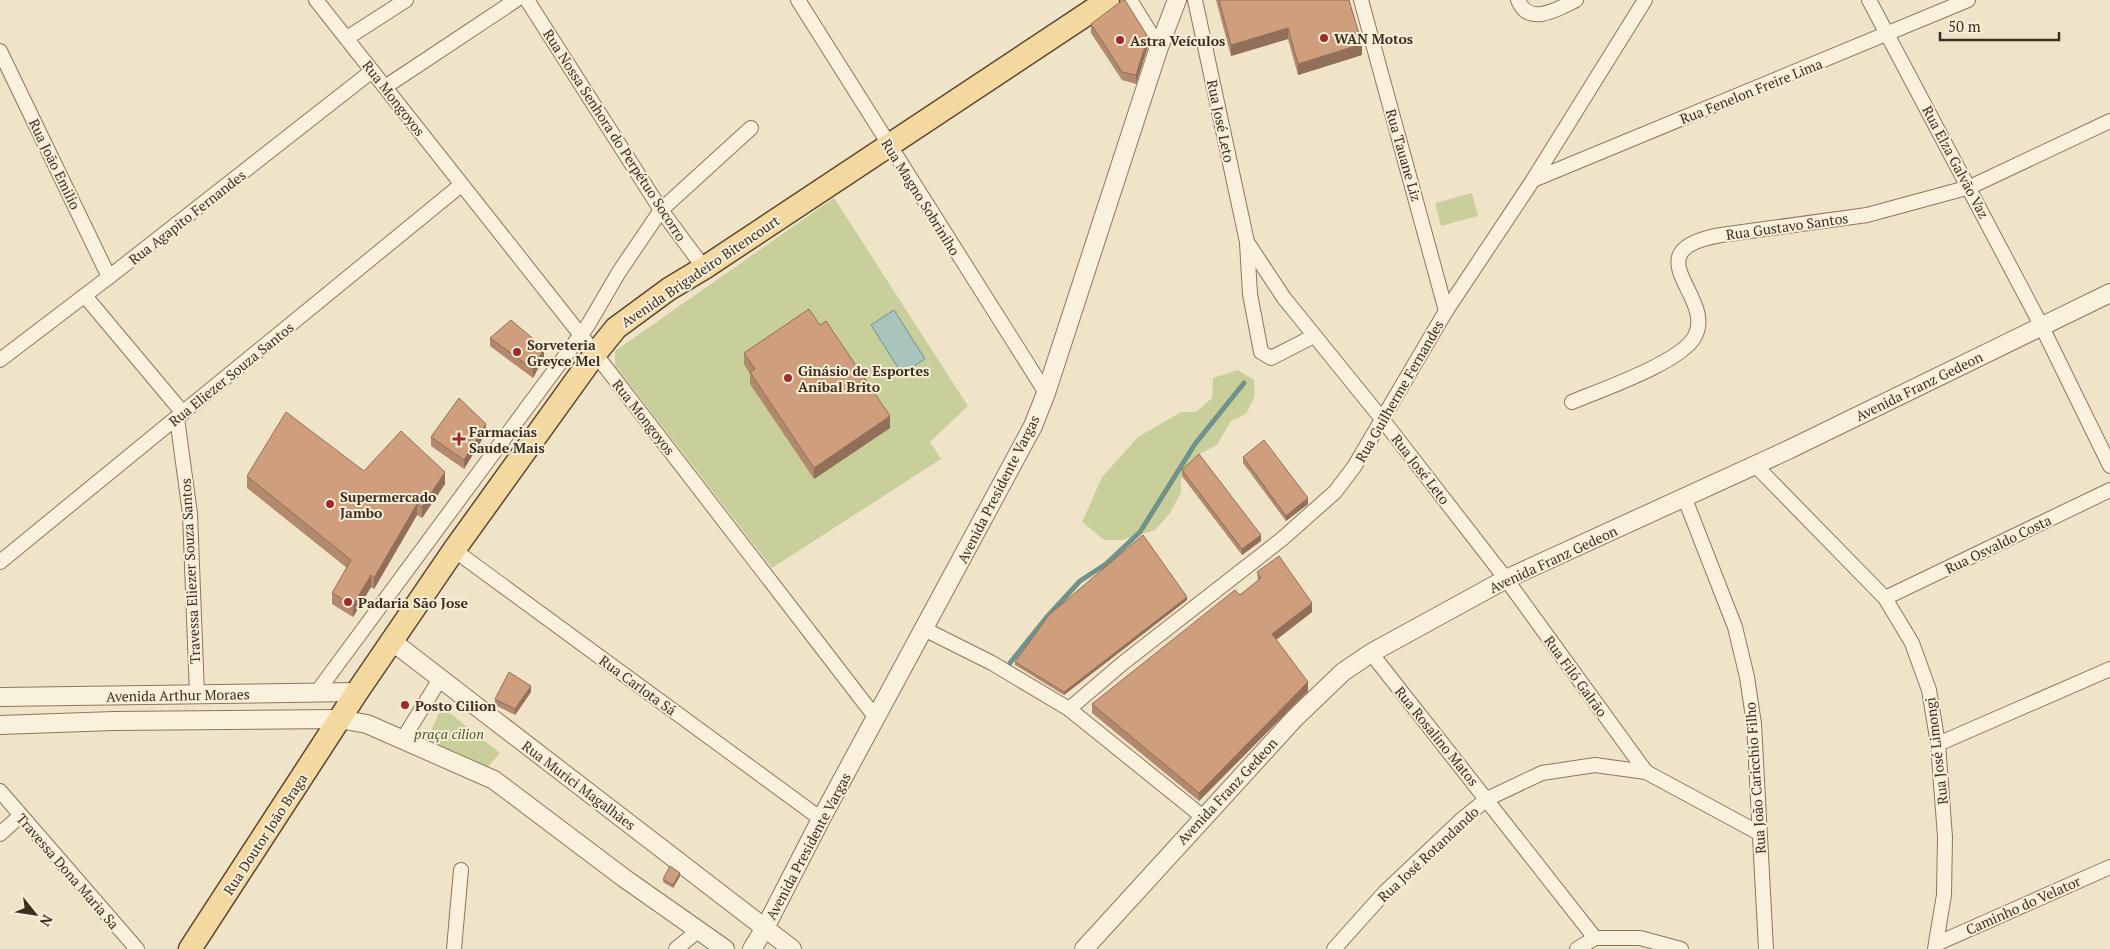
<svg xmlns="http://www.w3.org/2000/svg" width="2110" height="949" font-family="'PT Serif',serif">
	<rect width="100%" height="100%" fill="#f0e4c8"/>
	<!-- green -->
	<g fill="#c9cf9b">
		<path d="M 1472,193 L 1478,216 L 1441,226 L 1435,203 Z"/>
		<path d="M 834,198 L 968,406 L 930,442 L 941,459 L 772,568 L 615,365 L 615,351 Z"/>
		<path d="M 1238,370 L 1254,380 L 1255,396 L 1246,414 L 1231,421 L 1217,445 L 1198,455 L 1185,468 L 1181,481 L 1181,492 L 1170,513 L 1155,530 L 1122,540 L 1104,540 L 1082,522 L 1102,477 L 1138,437 L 1181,412 L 1196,412 L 1212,398 L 1213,378 Z"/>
		<path d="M 442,707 L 500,753 L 486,769 L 427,739 Z"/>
	</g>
	<!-- water -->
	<path fill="#a9c4bc" stroke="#6f938a" d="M 894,310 L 925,359 L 902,374 L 871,325 Z"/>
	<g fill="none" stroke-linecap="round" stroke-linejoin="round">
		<!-- stream -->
		<path stroke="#6f938a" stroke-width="5" d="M 1010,663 L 1046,618 L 1080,581 L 1106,564 L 1140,532 L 1195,444 L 1244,383"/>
		<defs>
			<g id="minor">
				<path d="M 316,0 L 580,334 L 876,718"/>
				<path d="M 527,0 L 661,210 L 704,268"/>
				<path d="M 798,0 L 1046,393"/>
				<path d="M 1130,0 L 1159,47"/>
				<path d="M 1195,0 L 1247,242 L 1284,298 L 1382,419 L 1506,579 L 1646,772"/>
				<path d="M 1361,0 L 1446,311"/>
				<path d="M 1518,0 C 1529,27 1558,9 1576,0"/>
				<path d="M 1869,0 L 2041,325 L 2110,466"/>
				<path d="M 347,38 L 406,0"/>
				<path d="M 0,51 L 109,277"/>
				<path d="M 385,87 L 516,0"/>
				<path d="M 1533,180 L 1968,0"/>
				<path d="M 1247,243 L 1250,294 L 1261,352 L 1271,358 L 1314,336"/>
				<path d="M 85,296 L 183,413"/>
				<path d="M 0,360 L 109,277 L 372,71"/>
				<path d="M 1572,402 C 1601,390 1682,362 1695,336 C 1716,296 1630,251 1721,235 L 1867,215 L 1970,187 L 2110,121"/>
				<path d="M 177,418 L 190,514 L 197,694"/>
				<path d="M 1755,465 L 1885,598 L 1912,643 L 1929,690 L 1938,744 L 1945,837 L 1944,895 L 1935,949"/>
				<path d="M 1685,499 L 1735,627 L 1747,677 L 1754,724 L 1766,949"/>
				<path d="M 454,550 L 821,819"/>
				<path d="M 0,562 L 461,185"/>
				<path d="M 1885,598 L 2110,490"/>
				<path d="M 924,629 L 992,663 L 1069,709 L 1203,817"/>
				<path d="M 1371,653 L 1595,938"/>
				<path d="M 317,692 L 588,325 L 619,272 L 661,210 L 751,128"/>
				<path d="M 1069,709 L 1123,663 L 1282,539 L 1335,492 L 1354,467 L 1446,311 L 1533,180 L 1645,0"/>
				<path d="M 403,739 L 440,679"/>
				<path d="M 1938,744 L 2110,669"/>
				<path d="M 0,791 L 137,949"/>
				<path d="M 0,834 L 20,816"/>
				<path d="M 1936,944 L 2110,867"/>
				<path d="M 454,949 L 461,870"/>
				<path d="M 676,949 L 699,930"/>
				<path d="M 1334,949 L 1385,892 L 1460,821 L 1487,799 L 1542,773 L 1595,765 L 1646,772 L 1759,833"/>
				<path d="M 1577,949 L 1595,938 L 1640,938 L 1681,949"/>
			</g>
			<g id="tertiary">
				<path d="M 393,642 L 792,949"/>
				<path d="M 0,697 L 357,692"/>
				<path d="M 0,725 L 114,721 L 339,719 L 367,724 L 494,780 L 624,878 L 725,949"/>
				<path d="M 752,949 L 765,928 L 821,819 L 1033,426 L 1046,393 L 1159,47 L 1177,0"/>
				<path d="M 1084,949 L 1295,718 L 1343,672 L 1371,653 L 1506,579 L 1788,450 L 2110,293"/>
			</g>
			<path id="primary" d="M 190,949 L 357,692 L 454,550 L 595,354 L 616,328 L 669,289 L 704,268 L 1108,0"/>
		</defs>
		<!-- minor casing -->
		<use href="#minor" stroke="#8d765c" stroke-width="16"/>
		<!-- tertiary casing -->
		<use href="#tertiary" stroke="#8d765c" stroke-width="20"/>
		<!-- primary casing -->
		<use href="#primary" stroke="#5b4430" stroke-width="25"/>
		<!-- minor -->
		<use href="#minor" stroke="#faf1dc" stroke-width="14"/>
		<!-- tertiary -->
		<use href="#tertiary" stroke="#faf1dc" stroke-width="18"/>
		<!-- primary -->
		<use href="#primary" stroke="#f3d9a0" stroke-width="22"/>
	</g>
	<!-- wall -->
	<g fill="#b2896c">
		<path d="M 1216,0 L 1349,0 L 1362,55 L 1298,75 L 1288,39 L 1231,56 Z"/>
		<path d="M 1091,24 L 1148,46 L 1136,84 L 1122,80 L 1091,33 Z"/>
		<path d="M 490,338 L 544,357 L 533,378 L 490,346 Z"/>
		<path d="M 744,353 L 890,428 L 814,479 L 750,384 L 750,374 L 744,364 Z"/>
		<path d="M 486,433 L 464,469 L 431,446 L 431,437 Z"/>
		<path d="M 1243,457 L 1308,504 L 1286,521 L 1243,463 Z"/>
		<path d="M 1182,470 L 1261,541 L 1242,555 L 1182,476 Z"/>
		<path d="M 364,471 L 445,484 L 422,518 L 417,515 L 374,589 L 371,587 L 353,617 L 332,604 L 332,593 L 347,568 L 247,488 L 247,476 Z"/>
		<path d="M 1257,572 L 1312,612 L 1276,640 L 1308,691 L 1199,801 L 1092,713 L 1092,704 L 1258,581 Z"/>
		<path d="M 1187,600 L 1064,695 L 1015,665 L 1015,662 Z"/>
		<path d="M 531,692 L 515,715 L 495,705 L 495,699 Z"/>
		<path d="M 680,876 L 673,888 L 663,882 L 663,879 Z"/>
	</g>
	<!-- shaded-wall -->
	<g fill="#916f58">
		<path d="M 1288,28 L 1288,39 L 1231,56 L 1231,45 Z"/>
		<path d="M 1148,37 L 1148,46 L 1136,84 L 1136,75 Z"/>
		<path d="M 1362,44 L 1362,55 L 1298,75 L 1298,64 Z"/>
		<path d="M 544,348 L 544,357 L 533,378 L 533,369 Z"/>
		<path d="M 890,416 L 890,428 L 814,479 L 814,468 Z"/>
		<path d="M 486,424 L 486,433 L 464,469 L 464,460 Z"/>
		<path d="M 445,472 L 445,484 L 422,518 L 422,507 Z"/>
		<path d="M 1308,498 L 1308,504 L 1286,521 L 1286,516 Z"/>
		<path d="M 417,504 L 417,515 L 374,589 L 374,578 Z"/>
		<path d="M 1261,535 L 1261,541 L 1242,555 L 1242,549 Z"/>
		<path d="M 371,575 L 371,587 L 353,617 L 353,605 Z"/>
		<path d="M 1187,597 L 1187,600 L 1064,695 L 1064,692 Z"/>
		<path d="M 1312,603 L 1312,612 L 1272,643 L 1272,634 Z"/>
		<path d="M 1308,682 L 1308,691 L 1199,801 L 1199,793 Z"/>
		<path d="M 531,686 L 531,692 L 515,715 L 515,709 Z"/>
		<path d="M 680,873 L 680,876 L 673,888 L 673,885 Z"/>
	</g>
	<!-- building -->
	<g fill="#cf9f7d" stroke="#916f58">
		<path d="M 1123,0 L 1125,0 L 1148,37 L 1136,75 L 1122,72 L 1091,24 Z"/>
		<path d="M 1219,0 L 1349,0 L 1362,44 L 1298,64 L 1288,28 L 1231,45 Z"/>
		<path d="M 809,309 L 820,325 L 826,321 L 890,416 L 814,468 L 750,372 L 755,369 L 744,353 Z"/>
		<path d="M 511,320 L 544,348 L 533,369 L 490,338 Z"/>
		<path d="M 459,398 L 486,424 L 464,460 L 431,437 Z"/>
		<path d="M 286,412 L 364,471 L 401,431 L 445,472 L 422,507 L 417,504 L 374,578 L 371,575 L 353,605 L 332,593 L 351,560 L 247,476 Z"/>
		<path d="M 1264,440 L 1308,498 L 1286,516 L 1243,457 Z"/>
		<path d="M 1199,454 L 1261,535 L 1242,549 L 1182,470 Z"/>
		<path d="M 1143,535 L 1187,597 L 1064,692 L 1015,662 L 1049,615 Z"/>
		<path d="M 1279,556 L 1312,603 L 1272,634 L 1308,682 L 1199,793 L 1092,704 L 1235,590 L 1240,595 L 1261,578 L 1257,572 Z"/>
		<path d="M 509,672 L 531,686 L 515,709 L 495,699 Z"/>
		<path d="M 670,866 L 680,873 L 673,885 L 663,879 Z"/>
	</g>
	<!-- markers -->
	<g fill="#9e2a2b" stroke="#f7eed8" stroke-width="2">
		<circle cx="1324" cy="38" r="5"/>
		<circle cx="1120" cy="40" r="5"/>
		<circle cx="517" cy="352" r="5"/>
		<circle cx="788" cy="378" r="5"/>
		<path d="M456.5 431.5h5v5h5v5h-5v5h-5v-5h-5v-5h5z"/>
		<circle cx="330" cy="504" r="5"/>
		<circle cx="348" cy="602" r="5"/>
		<circle cx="405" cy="705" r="5"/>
	</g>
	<g text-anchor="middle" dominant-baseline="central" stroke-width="4" stroke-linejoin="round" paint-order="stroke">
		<!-- poi labels -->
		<g font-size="14" font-weight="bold" fill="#3d2e20" stroke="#f7eed8" text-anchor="start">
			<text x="1334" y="38">WAN Motos</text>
			<text x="1130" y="40">Astra Veículos</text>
			<text x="527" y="344">Sorveteria<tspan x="527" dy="16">Greyce Mel</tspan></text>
			<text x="798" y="370">Ginásio de Esportes<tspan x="798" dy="16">Anibal Brito</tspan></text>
			<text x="469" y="431">Farmacias<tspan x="469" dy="16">Saude Mais</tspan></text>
			<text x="340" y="496">Supermercado<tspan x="340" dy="16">Jambo</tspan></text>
			<text x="358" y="602">Padaria São Jose</text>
			<text x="415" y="705">Posto Cilion</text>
		</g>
		<!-- street labels -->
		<g font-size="14" fill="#3d2e20" stroke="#f7eed8">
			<text transform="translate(1751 91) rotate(-22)">Rua Fenelon Freire Lima</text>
			<text transform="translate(394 98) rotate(52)">Rua Mongoyos</text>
			<text transform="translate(1221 121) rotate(78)">Rua José Leto</text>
			<text transform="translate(615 135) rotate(57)">Rua Nossa Senhora do Perpétuo Socorro</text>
			<text transform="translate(1404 155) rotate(74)">Rua Tauane Liz</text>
			<text transform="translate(1956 162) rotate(62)">Rua Elza Galvão Vaz</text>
			<text transform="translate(55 164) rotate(64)">Rua João Emilio</text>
			<text transform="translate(921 197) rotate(58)">Rua Magno Sobriniho</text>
			<text transform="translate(187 217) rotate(-38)">Rua Agapito Fernandes</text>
			<text transform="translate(1787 226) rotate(-8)">Rua Gustavo Santos</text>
			<text transform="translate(700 271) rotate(-34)">Avenida Brigadeiro Bitencourt</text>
			<text transform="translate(231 374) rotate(-39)">Rua Eliezer Souza Santos</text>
			<text transform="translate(1919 386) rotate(-26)">Avenida Franz Gedeon</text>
			<text transform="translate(1399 391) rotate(-60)">Rua Guilherme Fernandes</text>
			<text transform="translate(644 417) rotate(52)">Rua Mongoyos</text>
			<text transform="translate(1421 469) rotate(52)">Rua José Leto</text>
			<text transform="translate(998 489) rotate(-63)">Avenida Presidente Vargas</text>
			<text transform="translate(1998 544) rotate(-26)">Rua Osvaldo Costa</text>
			<text transform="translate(1553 559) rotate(-25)">Avenida Franz Gedeon</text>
			<text transform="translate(190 571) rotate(-93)">Travessa Eliezer Souza Santos</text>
			<text transform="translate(1576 676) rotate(54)">Rua Filó Galrão</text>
			<text transform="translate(638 685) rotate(36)">Rua Carlota Sá</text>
			<text transform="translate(178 695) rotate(-1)">Avenida Arthur Moraes</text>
			<text transform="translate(1437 736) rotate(51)">Rua Rosalino Matos</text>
			<text transform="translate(1936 751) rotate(-97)">Rua José Limongi</text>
			<text transform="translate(1755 778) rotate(-94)">Rua João Caricchio Filho</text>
			<text transform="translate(579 785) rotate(37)">Rua Murici Magalhães</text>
			<text transform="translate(1227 791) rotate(-47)">Avenida Franz Gedeon</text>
			<text transform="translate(265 834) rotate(-57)">Rua Doutor João Braga</text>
			<text transform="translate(808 846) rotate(-62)">Avenida Presidente Vargas</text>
			<text transform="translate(1428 854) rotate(-43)">Rua José Rotandando</text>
			<text transform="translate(68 871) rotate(49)">Travessa Dona Maria Sa</text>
			<text transform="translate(2023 905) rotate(-24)">Caminho do Velator</text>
		</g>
		<!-- park labels -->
		<g font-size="14" font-style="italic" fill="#4d5a26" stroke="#f7eed8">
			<text x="449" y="733">praça cilion</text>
		</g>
	</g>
	<!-- north arrow -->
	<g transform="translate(35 914) rotate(120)" stroke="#f7eed8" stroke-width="4" paint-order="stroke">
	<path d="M0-4L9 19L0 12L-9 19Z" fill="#3d2e20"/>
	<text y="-8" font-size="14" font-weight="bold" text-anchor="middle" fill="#3d2e20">N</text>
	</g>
	<!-- scale -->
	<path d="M1940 32v8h119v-8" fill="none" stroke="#3d2e20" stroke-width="2.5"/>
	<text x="1948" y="32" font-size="15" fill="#3d2e20" stroke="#f7eed8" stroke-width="4" paint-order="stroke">50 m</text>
</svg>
